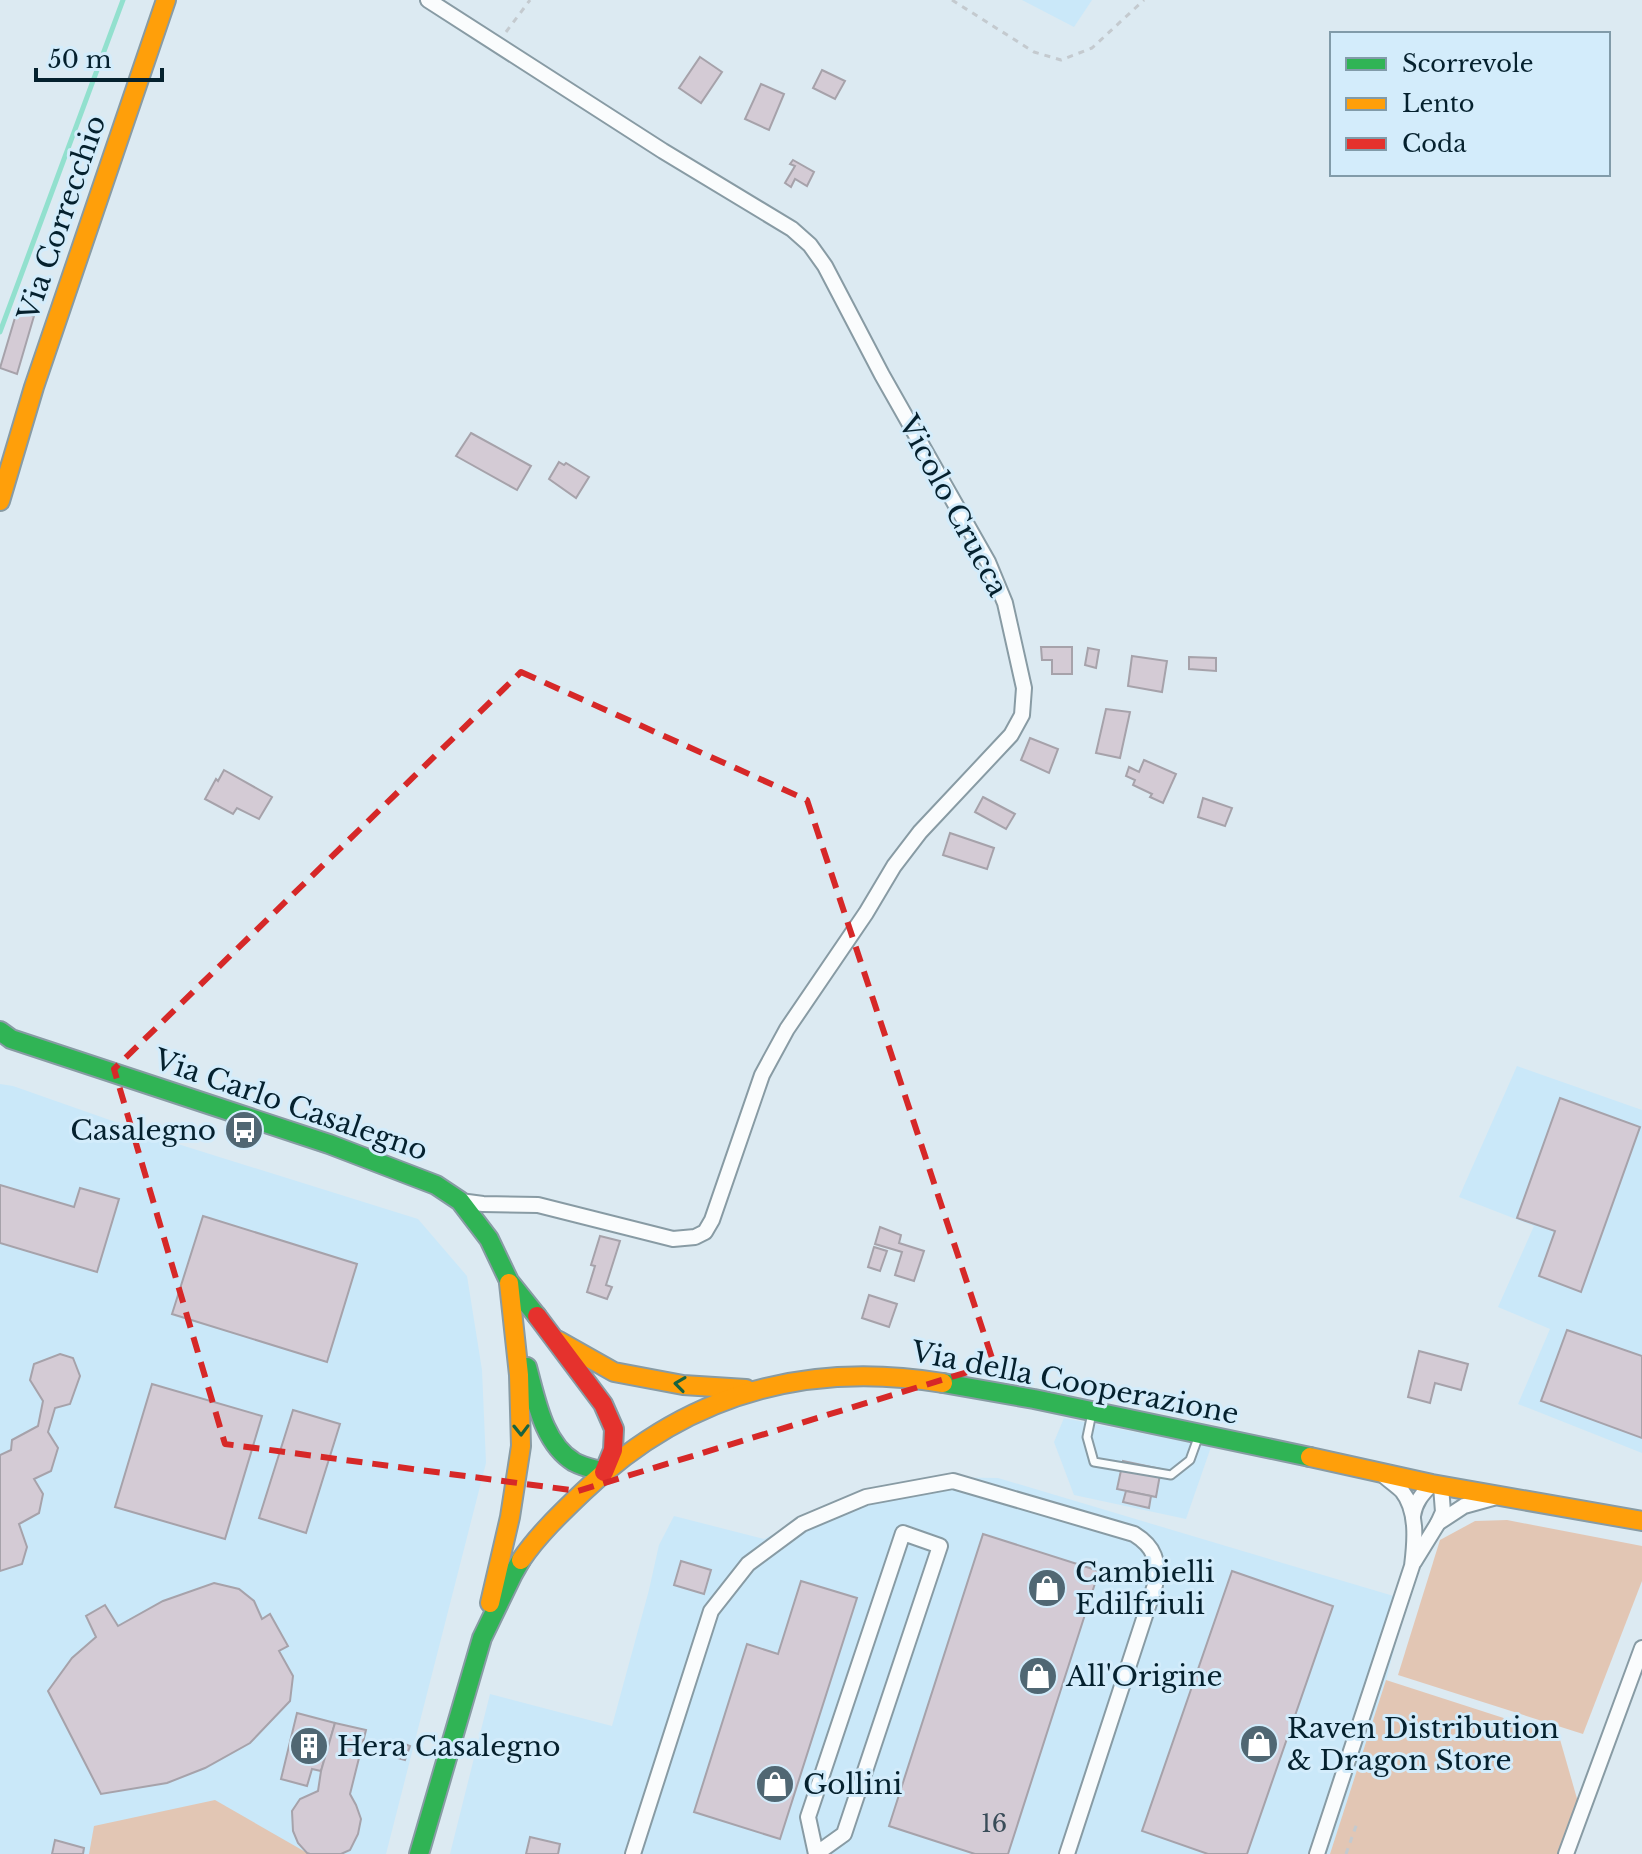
<svg xmlns="http://www.w3.org/2000/svg" width="1642" height="1854" font-family="'Libre Baskerville',serif">
	<rect width="100%" height="100%" fill="#dceaf2"/>
	<!-- built -->
	<g fill="#cae8f9">
		<path d="M 1022,0 L 1092,0 L 1074,27 Z"/>
		<path d="M 1517,1066 L 1642,1110 L 1642,1453 L 1518,1404 L 1550,1329 L 1498,1307 L 1534,1226 L 1459,1197 Z"/>
		<path d="M 0,1084 L 13,1086 L 181,1145 L 418,1219 L 467,1276 L 482,1370 L 486,1463 L 386,1854 L 0,1854 Z"/>
		<path d="M 1064,1418 L 1211,1447 L 1186,1519 L 1074,1495 L 1054,1442 Z"/>
		<path d="M 930,1477 L 998,1478 L 1407,1600 L 1386,1680 L 1330,1854 L 450,1854 L 490,1694 L 612,1726 L 649,1590 L 659,1545 L 674,1516 L 764,1539 L 849,1497 Z"/>
	</g>
	<!-- green -->
	<g fill="#e2c6b4">
		<path d="M 1507,1520 L 1642,1546 L 1642,1581 L 1583,1734 L 1398,1675 L 1440,1540 L 1475,1521 Z"/>
		<path d="M 1386,1680 L 1559,1736 L 1580,1809 L 1564,1854 L 1330,1854 Z"/>
		<path d="M 215,1800 L 309,1854 L 89,1854 L 94,1826 Z"/>
	</g>
	<g fill="none" stroke-linecap="round" stroke-linejoin="round">
		<!-- stream -->
		<path stroke="#92e0ce" stroke-width="5" d="M 0,332 L 123,0"/>
	</g>
	<!-- building -->
	<g fill="#d4cbd5" stroke="#a6a2aa" stroke-width="2">
		<path d="M 700,57 L 722,72 L 701,103 L 679,88 Z"/>
		<path d="M 822,70 L 845,81 L 835,99 L 813,88 Z"/>
		<path d="M 761,84 L 784,94 L 769,130 L 745,119 Z"/>
		<path d="M 793,160 L 814,172 L 807,186 L 795,179 L 791,187 L 785,183 L 795,166 L 790,164 Z"/>
		<path d="M 17,311 L 34,316 L 17,374 L 0,368 Z"/>
		<path d="M 471,433 L 531,466 L 517,490 L 456,456 Z"/>
		<path d="M 559,462 L 564,465 L 566,463 L 589,477 L 576,498 L 549,479 Z"/>
		<path d="M 1041,647 L 1072,647 L 1072,674 L 1052,674 L 1052,660 L 1042,660 Z"/>
		<path d="M 1088,648 L 1099,650 L 1096,668 L 1085,665 Z"/>
		<path d="M 1132,656 L 1167,661 L 1162,692 L 1128,686 Z"/>
		<path d="M 1189,657 L 1216,658 L 1216,671 L 1189,669 Z"/>
		<path d="M 1106,709 L 1130,712 L 1120,758 L 1096,753 Z"/>
		<path d="M 1030,738 L 1058,749 L 1049,773 L 1021,760 Z"/>
		<path d="M 1144,760 L 1176,774 L 1163,803 L 1150,797 L 1152,794 L 1133,785 L 1135,780 L 1126,776 L 1129,767 L 1139,772 Z"/>
		<path d="M 224,770 L 272,797 L 259,819 L 237,808 L 233,814 L 205,799 L 216,779 L 218,781 Z"/>
		<path d="M 983,797 L 1015,814 L 1006,829 L 975,812 Z"/>
		<path d="M 1203,798 L 1232,808 L 1225,826 L 1198,817 Z"/>
		<path d="M 950,833 L 994,848 L 987,869 L 943,855 Z"/>
		<path d="M 1560,1098 L 1640,1127 L 1581,1292 L 1539,1276 L 1555,1231 L 1517,1218 Z"/>
		<path d="M 0,1185 L 74,1207 L 80,1188 L 119,1199 L 97,1272 L 0,1243 Z"/>
		<path d="M 203,1216 L 357,1264 L 327,1362 L 172,1314 Z"/>
		<path d="M 880,1227 L 901,1235 L 899,1243 L 924,1251 L 914,1281 L 895,1275 L 902,1252 L 875,1244 Z"/>
		<path d="M 600,1236 L 620,1241 L 606,1285 L 612,1287 L 607,1299 L 587,1292 L 595,1266 L 591,1265 Z"/>
		<path d="M 874,1247 L 887,1251 L 880,1271 L 868,1267 Z"/>
		<path d="M 869,1295 L 897,1304 L 889,1327 L 862,1318 Z"/>
		<path d="M 1567,1330 L 1642,1356 L 1642,1438 L 1541,1401 Z"/>
		<path d="M 1419,1351 L 1468,1364 L 1461,1390 L 1435,1383 L 1430,1403 L 1408,1397 Z"/>
		<path d="M 60,1354 L 73,1358 L 80,1376 L 70,1404 L 55,1408 L 48,1432 L 58,1448 L 51,1471 L 34,1479 L 43,1494 L 39,1513 L 19,1524 L 27,1547 L 22,1564 L 0,1571 L 0,1455 L 11,1450 L 12,1440 L 38,1426 L 43,1401 L 30,1380 L 34,1364 Z"/>
		<path d="M 152,1384 L 262,1416 L 225,1539 L 115,1507 Z"/>
		<path d="M 293,1410 L 340,1424 L 306,1533 L 259,1518 Z"/>
		<path d="M 1123,1461 L 1161,1469 L 1156,1497 L 1117,1489 Z"/>
		<path d="M 1126,1491 L 1151,1496 L 1149,1508 L 1123,1502 Z"/>
		<path d="M 983,1534 L 1099,1571 L 1008,1854 L 975,1854 L 889,1826 Z"/>
		<path d="M 681,1561 L 711,1570 L 704,1594 L 674,1585 Z"/>
		<path d="M 1232,1571 L 1333,1606 L 1247,1854 L 1208,1854 L 1142,1831 Z"/>
		<path d="M 801,1581 L 857,1598 L 780,1839 L 694,1812 L 747,1644 L 778,1654 Z"/>
		<path d="M 214,1583 L 239,1589 L 254,1601 L 262,1619 L 270,1614 L 288,1646 L 279,1651 L 293,1676 L 290,1701 L 250,1743 L 205,1768 L 167,1783 L 101,1794 L 48,1691 L 72,1658 L 96,1637 L 86,1616 L 105,1605 L 118,1626 L 163,1601 Z"/>
		<path d="M 297,1713 L 335,1723 L 321,1771 L 312,1769 L 307,1786 L 281,1779 Z"/>
		<path d="M 335,1723 L 366,1730 L 350,1794 L 356,1805 L 361,1819 L 358,1834 L 350,1850 L 341,1854 L 310,1854 L 307,1853 L 298,1843 L 293,1831 L 292,1811 L 300,1799 L 318,1791 L 321,1771 Z"/>
		<path d="M 400,1742 L 410,1746 L 405,1760 L 394,1757 Z"/>
		<path d="M 530,1837 L 560,1844 L 558,1854 L 526,1854 Z"/>
		<path d="M 55,1840 L 84,1848 L 83,1854 L 52,1854 Z"/>
	</g>
	<g fill="none" stroke-linecap="round" stroke-linejoin="round">
		<defs>
			<path id="lane" d="M 1092,1413 L 1087,1437 L 1094,1462 L 1171,1475 L 1190,1460 L 1199,1435"/>
			<g id="street">
				<path d="M 428,0 L 663,151 L 792,229 L 810,245 L 825,266 L 882,375 L 988,562 L 1005,603 L 1024,688 L 1022,715 L 1011,735 L 920,832 L 894,866 L 866,913 L 787,1029 L 762,1075 L 712,1220 L 705,1232 L 695,1237 L 673,1239 L 538,1205 L 483,1204 L 460,1201"/>
				<path d="M 1413,1516 C 1415,1502 1422,1494 1432,1484"/>
				<path d="M 1438,1523 L 1443,1512 L 1441,1486"/>
				<path d="M 903,1533 L 940,1546 L 844,1834 L 816,1854 L 808,1817 Z"/>
				<path d="M 1414,1562 L 1438,1523 L 1464,1506 L 1493,1498"/>
				<path d="M 633,1854 L 711,1611 L 748,1564 L 802,1524 L 866,1497 L 953,1481 L 1134,1534 C 1155,1547 1159,1561 1155,1585 L 1067,1854"/>
				<path d="M 1317,1854 L 1412,1566 C 1415,1542 1418,1511 1402,1491 C 1396,1485 1388,1480 1382,1474"/>
				<path d="M 1566,1854 L 1642,1648"/>
			</g>
			<g id="fast">
				<path d="M 0,1031 L 11,1039 L 329,1144 L 436,1185 L 460,1201 L 489,1239 L 509,1281 L 537,1316"/>
				<path d="M 527,1367 C 536,1399 543,1443 574,1462 C 583,1467 594,1469 604,1472"/>
				<path d="M 943,1383 L 1034,1399 L 1310,1457"/>
				<path d="M 419,1854 L 482,1638 L 513,1574 L 521,1560"/>
			</g>
			<g id="slow">
				<path d="M 0,501 L 34,387 L 166,0"/>
				<path d="M 559,1341 L 614,1372 L 683,1385 L 746,1389"/>
				<path d="M 1310,1457 L 1432,1484 L 1642,1521"/>
				<path d="M 521,1560 C 538,1535 561,1513 583,1492 C 684,1395 804,1360 943,1383"/>
				<path d="M 490,1603 L 510,1517 L 521,1446 L 519,1375 L 509,1283"/>
			</g>
			<path id="jam" d="M 537,1316 L 603,1404 L 614,1429 L 613,1450 L 604,1472"/>
		</defs>
		<!-- lane casing -->
		<use href="#lane" stroke="#889ba4" stroke-width="11"/>
		<!-- street casing -->
		<use href="#street" stroke="#889ba4" stroke-width="18"/>
		<!-- fast casing -->
		<use href="#fast" stroke="#889ba4" stroke-width="22"/>
		<!-- slow casing -->
		<use href="#slow" stroke="#889ba4" stroke-width="22"/>
		<!-- jam casing -->
		<use href="#jam" stroke="#889ba4" stroke-width="22"/>
		<!-- path -->
		<g stroke="#c4cacf" stroke-width="3" stroke-dasharray="6 6" stroke-linecap="butt">
			<path d="M 952,0 L 1034,52 L 1061,60 L 1092,48 L 1144,0"/>
			<path d="M 506,32 L 530,0"/>
			<path d="M 1346,1854 L 1357,1823"/>
		</g>
		<!-- lane -->
		<use href="#lane" stroke="#fafcfd" stroke-width="7"/>
		<!-- street -->
		<use href="#street" stroke="#fafcfd" stroke-width="14"/>
		<!-- fast -->
		<use href="#fast" stroke="#30b455" stroke-width="18"/>
		<!-- slow -->
		<use href="#slow" stroke="#ff9f0a" stroke-width="18"/>
		<!-- jam -->
		<use href="#jam" stroke="#e5322d" stroke-width="18"/>
	</g>
	<!-- one-way arrows -->
	<defs><path id="oneway-chevron" d="M-2-3.5L2.5 0L-2 3.5" fill="none" stroke-width="1.6" stroke-linecap="round" stroke-linejoin="round" transform="scale(2)"/></defs>
	<g stroke="#186340">
		<use href="#oneway-chevron" transform="translate(680 1384) rotate(-172)"/>
		<use href="#oneway-chevron" transform="translate(521 1430) rotate(89)"/>
	</g>
	<!-- marked area -->
	<path fill="none" stroke="#d62828" stroke-width="6" stroke-dasharray="16 10" stroke-linejoin="round" d="M 521,672 L 807,800 L 994,1364 L 578,1491 L 225,1444 L 114,1069 Z"/>
	<!-- icons -->
	<defs>
		<symbol id="bus-disc" viewBox="-11 -11 22 22"><circle r="9.5" fill="#506773" stroke="#d3ecfb"/><path d="M-5-6H5V4H4V6H2V4H-2V6H-4V4H-5ZM-3.5-4V0h7V-4ZM-3.5 1.2v1.5H-2V1.2ZM2 1.2v1.5H3.5V1.2Z" fill="#fff"/></symbol>
		<symbol id="shop-disc" viewBox="-11 -11 22 22"><circle r="9.5" fill="#506773" stroke="#d3ecfb"/><path d="M-5-2.5h2.3a2.7 3.5 0 0 1 5.4 0H5L5.5 6h-11ZM-1.5-2.5h3a1.5 2.3 0 0 0-3 0Z" fill="#fff"/></symbol>
		<symbol id="building-disc" viewBox="-11 -11 22 22"><circle r="9.5" fill="#506773" stroke="#d3ecfb"/><path d="M-4-6H4V6H1V3H-1V6H-4ZM-2.5-4.3h1.7v1.8h-1.7ZM.8-4.3h1.7v1.8H.8ZM-2.5-1h1.7V.8h-1.7ZM.8-1h1.7V.8H.8Z" fill="#fff"/></symbol>
	</defs>
	<g fill-rule="evenodd">
		<use href="#bus-disc" x="222" y="1108" width="44" height="44"/>
		<use href="#shop-disc" x="1025" y="1566" width="44" height="44"/>
		<use href="#shop-disc" x="1016" y="1654" width="44" height="44"/>
		<use href="#shop-disc" x="1237" y="1722" width="44" height="44"/>
		<use href="#building-disc" x="287" y="1724" width="44" height="44"/>
		<use href="#shop-disc" x="753" y="1762" width="44" height="44"/>
	</g>
	<g text-anchor="middle" dominant-baseline="central" stroke-width="6" stroke-linejoin="round" paint-order="stroke">
		<!-- number labels -->
		<g font-size="24" fill="#394c58">
			<text x="994" y="1823">16</text>
		</g>
		<!-- street labels -->
		<g font-size="28" fill="#05212e" stroke="#d3ecfb">
			<text transform="translate(62 218) rotate(-71)">Via Correcchio</text>
			<text transform="translate(953 506) rotate(62)">Vicolo Crucca</text>
			<text transform="translate(291 1105) rotate(19)">Via Carlo Casalegno</text>
			<text transform="translate(1075 1383) rotate(11)">Via della Cooperazione</text>
		</g>
		<!-- poi labels -->
		<g font-size="28" fill="#05212e" stroke="#d3ecfb" text-anchor="start">
			<text x="216" y="1130" text-anchor="end">Casalegno</text>
			<text x="1075" y="1572">Cambielli<tspan x="1075" dy="32">Edilfriuli</tspan></text>
			<text x="1066" y="1676">All'Origine</text>
			<text x="1287" y="1728">Raven Distribution<tspan x="1287" dy="32">&amp; Dragon Store</tspan></text>
			<text x="337" y="1746">Hera Casalegno</text>
			<text x="803" y="1784">Gollini</text>
		</g>
	</g>
	<!-- legend -->
	<rect x="1330" y="32" width="280" height="144" fill="#d3ecfb" stroke="#819ba9" stroke-width="2"/>
	<rect x="1346" y="58" width="40" height="12" fill="#30b455" stroke="#819ba9" stroke-width="2"/>
	<text x="1402" y="72" font-size="24" fill="#05212e">Scorrevole</text>
	<rect x="1346" y="98" width="40" height="12" fill="#ff9f0a" stroke="#819ba9" stroke-width="2"/>
	<text x="1402" y="112" font-size="24" fill="#05212e">Lento</text>
	<rect x="1346" y="138" width="40" height="12" fill="#e5322d" stroke="#819ba9" stroke-width="2"/>
	<text x="1402" y="152" font-size="24" fill="#05212e">Coda</text>
	<!-- scale -->
	<path d="M36 68v12h126v-12" fill="none" stroke="#05212e" stroke-width="4"/>
	<text x="48" y="68" font-size="24" fill="#05212e" stroke="#d3ecfb" stroke-width="6" paint-order="stroke">50 m</text>
</svg>
